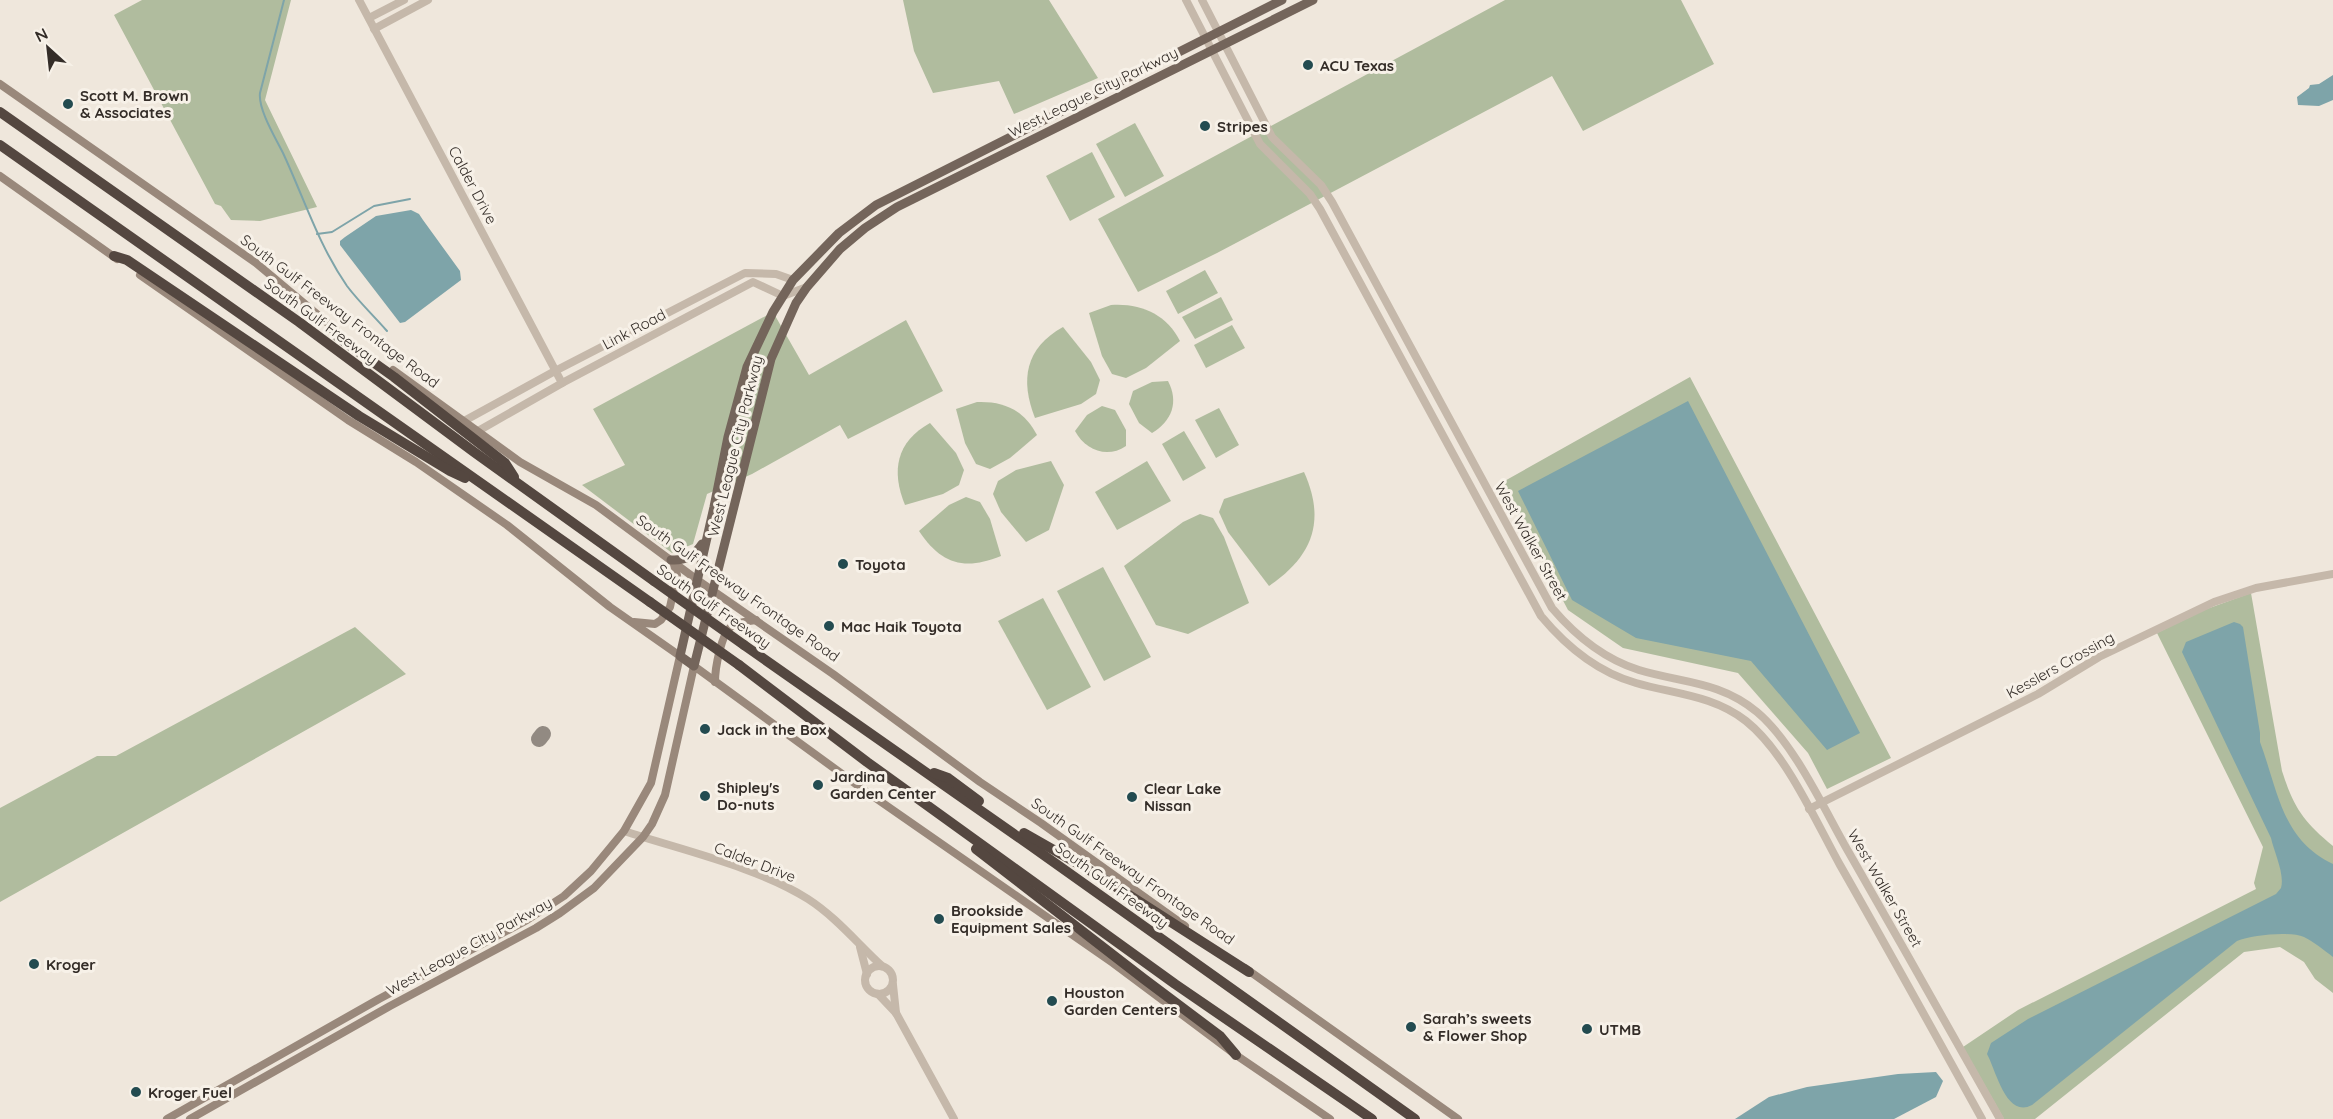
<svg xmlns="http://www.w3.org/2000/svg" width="2333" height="1119" font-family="Quicksand,sans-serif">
	<rect width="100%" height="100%" fill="#efe7dc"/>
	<!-- green -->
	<g fill="#b0bc9e">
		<path d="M 142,0 L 291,0 L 265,100 L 317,207 L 260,221 L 231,220 L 221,206 L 215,204 L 114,15 Z"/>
		<path d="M 903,0 L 1049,0 L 1098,78 L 1014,114 L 999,81 L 933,93 L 914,51 Z"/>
		<path d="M 1505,0 L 1681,0 L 1714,64 L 1583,131 L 1552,76 L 1217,253 L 1138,292 L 1098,219 Z"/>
		<path d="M 1135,123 L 1164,176 L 1125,197 L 1096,144 Z"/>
		<path d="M 1092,152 L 1115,197 L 1070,221 L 1046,176 Z"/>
		<path d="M 1205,270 L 1218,293 L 1178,314 L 1166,291 Z"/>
		<path d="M 1221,297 L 1233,320 L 1195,339 L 1182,317 Z"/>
		<path d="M 1111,305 C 1141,303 1166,314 1180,341 L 1146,368 L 1126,378 L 1112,374 L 1102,356 L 1089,313 Z"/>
		<path d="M 773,312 L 809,375 L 906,320 L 943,391 L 848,439 L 840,425 L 752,474 L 707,494 L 693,544 L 672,553 L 582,485 L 625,465 L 593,409 Z"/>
		<path d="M 1232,325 L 1245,348 L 1206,368 L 1194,345 Z"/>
		<path d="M 1063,327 L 1091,362 L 1100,380 L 1096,394 L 1081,404 L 1035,418 C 1020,380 1025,348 1063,327 Z"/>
		<path d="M 1690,377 L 1891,758 L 1827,789 L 1808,753 L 1738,673 L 1623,648 L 1568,610 L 1501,483 Z"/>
		<path d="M 1168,381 C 1179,402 1172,421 1152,433 L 1139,423 L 1129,404 L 1133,391 L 1152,382 Z"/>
		<path d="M 977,402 C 1004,401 1024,410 1037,435 L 1010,458 L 990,469 L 976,464 L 965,443 L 956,409 Z"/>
		<path d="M 1102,406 L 1115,410 L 1126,430 L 1126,446 C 1107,459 1085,450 1075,431 L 1087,415 Z"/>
		<path d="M 1219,408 L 1239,445 L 1216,458 L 1195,420 Z"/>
		<path d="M 930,423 L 956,453 L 964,470 L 959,485 L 943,494 L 905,505 C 891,471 896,442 930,423 Z"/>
		<path d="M 1184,431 L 1206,468 L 1183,481 L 1162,444 Z"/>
		<path d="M 1051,461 L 1064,485 L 1049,530 L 1026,542 L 1001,512 L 993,494 L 998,481 L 1016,470 Z"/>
		<path d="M 1147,461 L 1171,501 L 1117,530 L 1095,492 Z"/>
		<path d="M 1304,472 C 1326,521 1313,556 1269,586 L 1228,532 L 1219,512 L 1224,499 Z"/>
		<path d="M 966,497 L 980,502 L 990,519 L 1001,556 C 964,571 941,564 919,531 L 949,505 Z"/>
		<path d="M 1200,514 L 1213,518 L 1224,537 L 1249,603 L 1188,634 L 1156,625 L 1124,566 L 1183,522 Z"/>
		<path d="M 1103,567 L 1151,657 L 1104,681 L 1057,591 Z"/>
		<path d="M 2251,593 L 2282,771 C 2294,808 2303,821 2333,846 L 2333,993 L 2315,979 L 2304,962 L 2280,947 L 2244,952 L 2035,1119 L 2004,1119 L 1963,1047 L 2018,1010 L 2256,889 L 2254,883 L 2263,847 L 2157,633 L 2204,610 Z"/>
		<path d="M 1043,598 L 1091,687 L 1047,710 L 998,621 Z"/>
		<path d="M 355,627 L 406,674 L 0,902 L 0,808 L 97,756 L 116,756 Z"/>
	</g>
	<!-- water -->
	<g fill="#7ea4a9">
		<path d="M 2333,75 L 2333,100 L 2319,106 L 2298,105 L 2297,97 L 2309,88 L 2310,85 L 2319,84 Z"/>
		<path d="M 411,210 L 419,214 L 423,220 L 460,271 L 461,280 L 405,322 L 400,323 L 340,245 L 340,241 L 345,237 L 376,216 Z"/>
		<path d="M 1688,401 L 1860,733 L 1827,750 L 1751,661 L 1636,638 L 1572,600 L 1518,491 Z"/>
		<path d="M 2234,622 L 2240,624 L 2243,627 L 2260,733 L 2260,742 C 2278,790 2281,839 2333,864 L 2333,957 C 2324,950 2314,942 2304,937 C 2289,931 2252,935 2237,941 L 2032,1105 C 2006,1119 1996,1070 1987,1054 L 1991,1043 L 2028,1019 L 2276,894 L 2281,888 C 2285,874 2274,852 2271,838 L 2182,652 L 2186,642 Z"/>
		<path d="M 1936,1072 L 1943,1081 L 1936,1097 L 1894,1119 L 1735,1119 L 1769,1097 L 1807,1087 L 1898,1074 Z"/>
	</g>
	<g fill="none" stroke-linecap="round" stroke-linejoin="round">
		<!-- stream -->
		<g stroke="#7ea4a9" stroke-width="2">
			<path d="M 284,0 L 260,93 C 258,109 275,137 283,153 C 304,198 318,244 347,286 C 359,302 374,316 387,331"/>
			<path d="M 317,234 L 332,232 L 374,206 L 410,199"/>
		</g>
		<!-- taxiway -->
		<path stroke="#928a82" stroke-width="16" d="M 539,739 L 543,734"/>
		<!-- tertiary -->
		<g stroke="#c5b8aa" stroke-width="8">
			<path d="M 359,0 L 562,383"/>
			<path d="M 1186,0 L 1260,144 L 1310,194 L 1320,209 L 1541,616 C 1566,646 1597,672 1636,683 C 1674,694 1713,695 1746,721 C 1786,753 1815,820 1840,865 C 1888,949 1935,1034 1982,1119"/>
			<path d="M 1202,0 L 1272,137 L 1321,185 L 1332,202 L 1552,608 C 1575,635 1604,659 1639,670 C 1682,683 1720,681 1757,712 C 1794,743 1824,809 1848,851 C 1899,940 1950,1030 2000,1119"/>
			<path d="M 369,18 L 404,0"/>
			<path d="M 374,29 L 428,0"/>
			<path d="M 464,421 L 555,371 L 745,273 L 776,274 L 793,280"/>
			<path d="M 478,431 L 564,382 L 753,282 L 783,296 L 807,287"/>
			<path d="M 1809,809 L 2038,694 L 2099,657 L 2214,602 L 2256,588 L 2333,574"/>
			<path d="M 624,831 C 681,850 758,867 808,899 C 836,917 858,944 882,966"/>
			<path d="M 860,947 L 867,974"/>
			<circle cx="879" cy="980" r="14"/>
			<path d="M 893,985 L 896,1013"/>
			<path d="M 878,994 L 896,1013 L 954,1119"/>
		</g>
		<!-- secondary -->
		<g stroke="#99887b" stroke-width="8">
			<path d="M 0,84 L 256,263 L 336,330"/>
			<path d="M 0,176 L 117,259"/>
			<path d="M 140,275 L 348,420 L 416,462 L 507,525 L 610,607 L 680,656 L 651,783 L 624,831 L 591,871 L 564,896 L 527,920 L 379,999 L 167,1119"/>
			<path d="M 393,370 L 520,462 L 596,505 L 696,579 L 833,674 L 980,782 L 1041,823 L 1185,926"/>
			<path d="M 634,622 L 655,624 L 661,620 L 670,607 L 677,575 L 673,561"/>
			<path d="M 715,682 C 715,669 721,633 732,626 C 738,622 748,621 756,620"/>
			<path d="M 1245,968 L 1458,1119"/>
			<path d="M 190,1119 L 390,1006 L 536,928 L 560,913 L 594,888 L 643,837 L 652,824 L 665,795 L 694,666 L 864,790 L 1113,963 L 1236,1055 L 1330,1119"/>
		</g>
		<!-- primary -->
		<g stroke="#74655b" stroke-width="9">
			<path d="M 1282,0 L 876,205 L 839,233 L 793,280 L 773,312 L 747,367 L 728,437 L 714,507 L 680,656 L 694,666 L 771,359 L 796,303 L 807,287 L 840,249 L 865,228 L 897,207 L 1313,0"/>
			<path d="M 671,560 C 685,561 694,556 702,544"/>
		</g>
		<!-- motorway -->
		<g stroke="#544740" stroke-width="10">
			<path d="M 0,112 L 299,322 L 474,452 L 654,581"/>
			<path d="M 0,145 L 650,602"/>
			<path d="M 114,256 L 127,260 L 359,416 L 450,471 L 465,478"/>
			<path d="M 332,327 L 338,337 L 394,377 L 505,463 L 514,477"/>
			<path d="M 744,645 L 1031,846 L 1415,1119"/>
			<path d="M 739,665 L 867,762 L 1175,984 L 1372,1119"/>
			<path d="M 934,773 L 948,778 L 979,801"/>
			<path d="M 1024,833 L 1096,874 L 1249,972"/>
			<path d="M 976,849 L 1144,979 L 1220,1036 L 1236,1055"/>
		</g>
		<!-- motorway-bridge -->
		<g stroke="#544740" stroke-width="10">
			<path d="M 654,581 L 744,645"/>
			<path d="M 650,602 L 739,665"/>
		</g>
	</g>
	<!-- markers -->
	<g fill="#234b50" stroke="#f7f1e8" stroke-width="2">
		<circle cx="1308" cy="65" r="6"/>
		<circle cx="68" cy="104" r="6"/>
		<circle cx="1205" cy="126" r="6"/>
		<circle cx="843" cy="564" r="6"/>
		<circle cx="829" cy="626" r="6"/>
		<circle cx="705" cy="729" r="6"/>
		<circle cx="818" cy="785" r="6"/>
		<circle cx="705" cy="796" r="6"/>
		<circle cx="1132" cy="797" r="6"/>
		<circle cx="939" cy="919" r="6"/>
		<circle cx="34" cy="964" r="6"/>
		<circle cx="1052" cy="1001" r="6"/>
		<circle cx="1411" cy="1027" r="6"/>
		<circle cx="1587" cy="1029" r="6"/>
		<circle cx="136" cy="1092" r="6"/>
	</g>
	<g text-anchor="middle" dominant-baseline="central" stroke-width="6" stroke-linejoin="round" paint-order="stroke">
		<!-- poi labels -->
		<g font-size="15" font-weight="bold" fill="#342d28" stroke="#f7f1e8" text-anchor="start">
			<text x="1320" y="65">ACU Texas</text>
			<text x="80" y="95">Scott M. Brown<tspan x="80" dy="17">&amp; Associates</tspan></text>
			<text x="1217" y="126">Stripes</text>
			<text x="855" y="564">Toyota</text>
			<text x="841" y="626">Mac Haik Toyota</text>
			<text x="717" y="729">Jack in the Box</text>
			<text x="830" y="776">Jardina<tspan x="830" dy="17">Garden Center</tspan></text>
			<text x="717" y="787">Shipley's<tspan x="717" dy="17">Do-nuts</tspan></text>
			<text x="1144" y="788">Clear Lake<tspan x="1144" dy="17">Nissan</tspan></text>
			<text x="951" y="910">Brookside<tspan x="951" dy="17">Equipment Sales</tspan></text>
			<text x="46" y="964">Kroger</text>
			<text x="1064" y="992">Houston<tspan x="1064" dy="17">Garden Centers</tspan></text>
			<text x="1423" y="1018">Sarah’s sweets<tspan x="1423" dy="17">&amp; Flower Shop</tspan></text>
			<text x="1599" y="1029">UTMB</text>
			<text x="148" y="1092">Kroger Fuel</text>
		</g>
		<!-- street labels -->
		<g font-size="15" fill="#342d28" stroke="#f7f1e8">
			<text transform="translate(1093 92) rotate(-26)">West League City Parkway</text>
			<text transform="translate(473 185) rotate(62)">Calder Drive</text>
			<text transform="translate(340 311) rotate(37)">South Gulf Freeway Frontage Road</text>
			<text transform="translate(321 321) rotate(36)">South Gulf Freeway</text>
			<text transform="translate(634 329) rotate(-28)">Link Road</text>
			<text transform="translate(735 446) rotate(-76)">West League City Parkway</text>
			<text transform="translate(1531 541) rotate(61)">West Walker Street</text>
			<text transform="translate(738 588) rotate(35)">South Gulf Freeway Frontage Road</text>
			<text transform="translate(714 606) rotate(35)">South Gulf Freeway</text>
			<text transform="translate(2060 665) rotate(-29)">Kesslers Crossing</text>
			<text transform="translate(755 862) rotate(21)">Calder Drive</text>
			<text transform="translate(1133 871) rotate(35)">South Gulf Freeway Frontage Road</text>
			<text transform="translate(1112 885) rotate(36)">South Gulf Freeway</text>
			<text transform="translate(1885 888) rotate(60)">West Walker Street</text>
			<text transform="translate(469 946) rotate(-29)">West League City Parkway</text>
		</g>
	</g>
	<!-- north arrow -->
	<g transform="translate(48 48) rotate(333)" stroke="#f7f1e8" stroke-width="4.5" paint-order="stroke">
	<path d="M0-4.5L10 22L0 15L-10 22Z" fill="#342d28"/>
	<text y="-9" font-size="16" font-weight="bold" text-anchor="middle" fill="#342d28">N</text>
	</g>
</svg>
